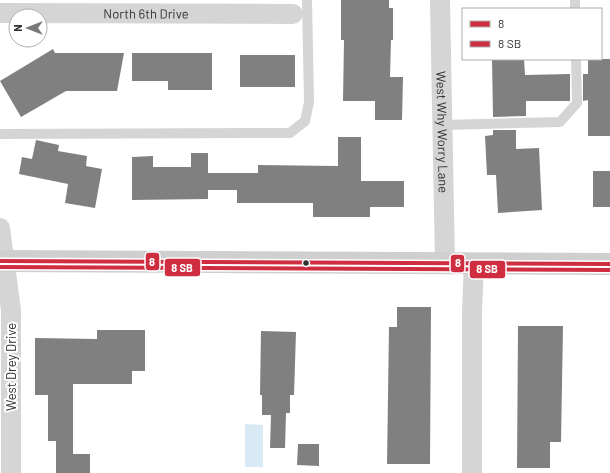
<svg xmlns="http://www.w3.org/2000/svg" width="610" height="473" font-family="Barlow,sans-serif">
	<rect width="100%" height="100%" fill="#fff"/>
	<!-- water -->
	<path fill="#daeaf4" d="M 245,424 L 263,425 L 263,467 L 245,467 Z"/>
	<!-- building -->
	<g fill="#808080">
		<path d="M 341,0 L 389,0 L 389,8 L 393,8 L 393,40 L 391,40 L 390,77 L 403,77 L 402,120 L 375,120 L 375,101 L 343,101 L 344,40 L 341,40 Z"/>
		<path d="M 53,49 L 55,53 L 124,53 L 117,91 L 66,91 L 21,117 L 0,81 Z"/>
		<path d="M 132,53 L 212,53 L 212,90 L 168,90 L 168,81 L 132,81 Z"/>
		<rect x="240" y="55" width="55" height="32"/>
		<path d="M 492,59 L 524,59 L 525,75 L 570,74 L 570,101 L 526,101 L 526,116 L 493,117 Z"/>
		<path d="M 588,59 L 610,59 L 610,136 L 588,136 L 588,100 L 583,101 L 583,74 L 588,74 Z"/>
		<path d="M 493,130 L 516,130 L 516,149 L 539,148 L 542,210 L 498,213 L 496,175 L 487,175 L 485,136 L 493,135 Z"/>
		<path d="M 338,137 L 361,137 L 361,181 L 404,181 L 404,207 L 370,207 L 370,217 L 313,217 L 313,203 L 237,203 L 237,190 L 208,190 L 208,199 L 132,200 L 132,157 L 153,156 L 153,167 L 191,167 L 191,153 L 208,153 L 208,173 L 258,173 L 258,165 L 338,166 Z"/>
		<path d="M 36,140 L 59,145 L 58,151 L 87,156 L 86,166 L 102,169 L 95,208 L 65,203 L 68,184 L 19,174 L 22,157 L 32,159 Z"/>
		<rect x="593" y="171" width="17" height="36"/>
		<path d="M 397,307 L 431,307 L 430,464 L 387,464 L 389,327 L 397,327 Z"/>
		<path d="M 518,326 L 563,326 L 561,442 L 550,442 L 550,468 L 517,468 Z"/>
		<path d="M 97,330 L 145,330 L 145,371 L 132,371 L 132,384 L 73,384 L 73,454 L 90,454 L 90,473 L 56,473 L 56,441 L 48,441 L 48,395 L 35,395 L 35,338 L 97,339 Z"/>
		<path d="M 261,331 L 296,332 L 294,395 L 290,395 L 290,413 L 286,413 L 285,448 L 270,448 L 271,415 L 262,415 L 262,395 L 260,395 Z"/>
		<path d="M 298,444 L 319,444 L 319,466 L 297,465 Z"/>
	</g>
	<g fill="none" stroke-linecap="round" stroke-linejoin="round">
		<!-- lane -->
		<g stroke="#d5d5d5" stroke-width="10">
			<path d="M 575,0 L 575,9"/>
			<path d="M 443,125 L 560,122 L 577,103 L 576,59"/>
			<path d="M 0,134 L 290,133 L 305,121 L 309,102 L 307,0"/>
		</g>
		<!-- street -->
		<g stroke="#d5d5d5" stroke-width="20">
			<path id="s1" d="M 440,0 L 445,263"/>
			<path id="s2" d="M 0,13 L 293,14"/>
			<path d="M 0,228 L 11,310 L 11,473"/>
			<path d="M 472,473 L 472,311 L 474,264"/>
		</g>
		<!-- secondary -->
		<path stroke="#cfcfcf" stroke-width="22" d="M 0,261 L 610,264"/>
		<defs>
			<path id="bus-1" d="M 0,261 L 610,264"/>
			<path id="bus-2" d="M 0,267 L 610,270"/>
		</defs>
		<!-- bus-1 casing -->
		<use href="#bus-1" stroke="#fff" stroke-width="7"/>
		<!-- bus-2 casing -->
		<use href="#bus-2" stroke="#fff" stroke-width="7"/>
		<!-- bus-1 -->
		<use href="#bus-1" stroke="#cf2e41" stroke-width="4"/>
		<!-- bus-2 -->
		<use href="#bus-2" stroke="#cf2e41" stroke-width="4"/>
	</g>
	<!-- markers -->
	<circle fill="#313131" stroke="#fff" stroke-width="1.5" cx="306" cy="263" r="3.5"/>
	<g text-anchor="middle" dominant-baseline="central" stroke-width="4" stroke-linejoin="round" paint-order="stroke">
		<!-- street labels -->
		<g font-size="13" fill="#313131" stroke="#fff">
			<text stroke="none"><textPath href="#s2" startOffset="146">North 6th Drive</textPath></text>
			<text stroke="none"><textPath href="#s1" startOffset="132">West Why Worry Lane</textPath></text>
			<text transform="translate(11 367) rotate(-90)">West Drey Drive</text>
		</g>
	</g>
	<g stroke="#fff" stroke-width="1.5">
		<rect x="145" y="252" width="15" height="19" rx="4" fill="#cf2e41"/>
		<rect x="450" y="254" width="15" height="19" rx="4" fill="#cf2e41"/>
		<rect x="164" y="258" width="37" height="19" rx="4" fill="#cf2e41"/>
		<rect x="469" y="260" width="37" height="19" rx="4" fill="#cf2e41"/>
	</g>
	<g font-size="11" text-anchor="middle" font-weight="bold" fill="#fff">
		<text x="152" y="266">8</text>
		<text x="458" y="267">8</text>
		<text x="182" y="272">8 SB</text>
		<text x="487" y="273">8 SB</text>
	</g>
	<!-- legend -->
	<rect x="462" y="8" width="140" height="52" fill="#ffffff" stroke="#adadad"/>
	<rect x="470" y="21" width="20" height="6" fill="#cf2e41" stroke="#adadad"/>
	<text x="498" y="28" font-size="12" fill="#313131">8</text>
	<rect x="470" y="41" width="20" height="6" fill="#cf2e41" stroke="#adadad"/>
	<text x="498" y="48" font-size="12" fill="#313131">8 SB</text>
	<!-- north arrow -->
	<g transform="translate(28 28) rotate(270)"><circle r="19" fill="#ffffff" stroke="#adadad"/>
	<path d="M0-3L7 15L0 10L-7 15Z" fill="#797979"/>
	<text y="-6" font-size="11" font-weight="bold" text-anchor="middle" fill="#313131">N</text>
	</g>
</svg>
